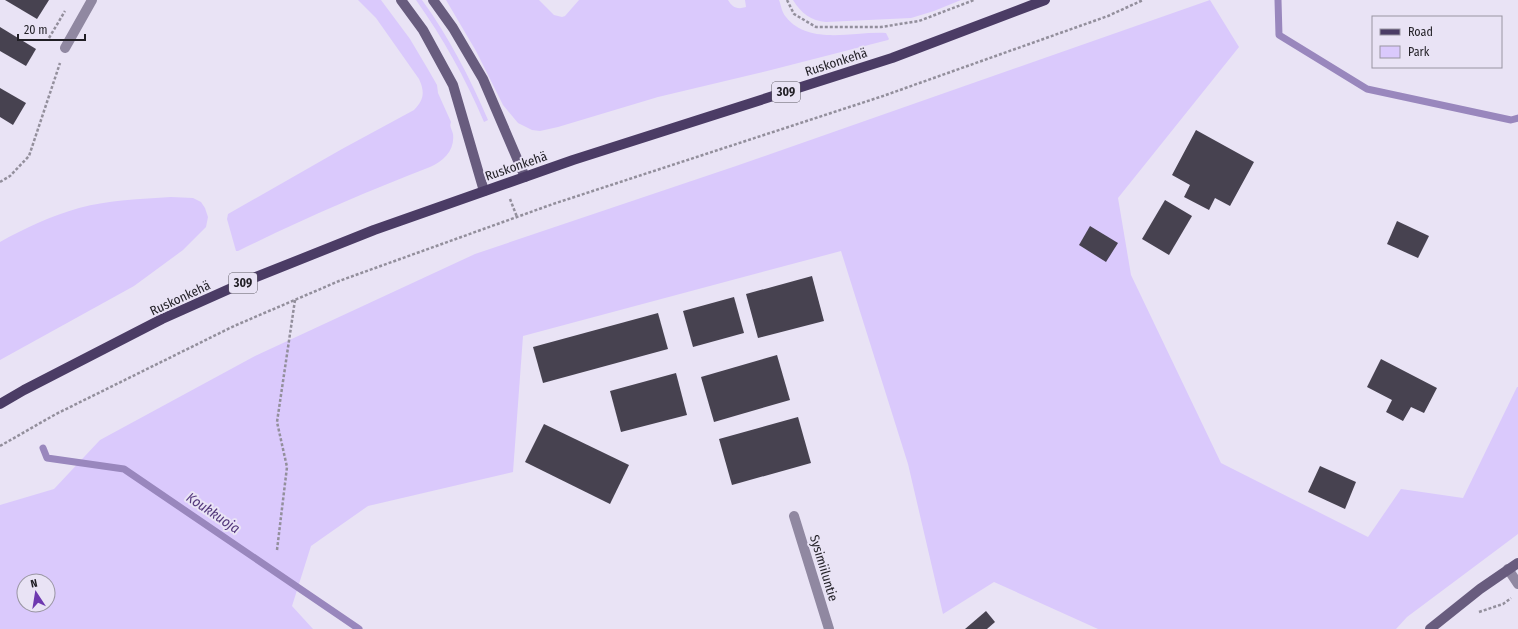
<svg xmlns="http://www.w3.org/2000/svg" width="1518" height="629" font-family="'Fira Sans Condensed',sans-serif">
	<rect width="100%" height="100%" fill="#e9e3f5"/>
	<!-- green -->
	<g fill="#dac9fc" fill-rule="evenodd">
		<path d="M 358,0 L 381,0 L 410,39 L 429,71 L 437,85 L 438,93 L 451,122 C 449,127 452,129 453,134 C 455,150 444,161 430,167 C 365,192 301,220 238,251 L 236,251 L 227,219 L 228,214 L 342,149 L 414,110 C 424,100 425,92 419,79 L 376,18 Z"/>
		<path d="M 416,0 L 422,0 C 449,37 470,78 488,120 L 484,122 C 466,79 443,38 416,0 Z"/>
		<path d="M 446,0 L 539,0 L 554,15 L 562,17 L 565,16 L 579,0 L 728,0 C 732,7 737,10 746,7 L 745,0 L 779,0 C 781,5 782,13 786,17 C 809,46 854,31 886,33 L 889,39 L 888,40 L 771,70 L 658,97 L 558,127 L 540,131 L 532,130 L 518,123 L 503,105 L 476,51 Z"/>
		<path d="M 793,0 L 961,0 L 934,11 L 911,18 L 826,22 C 811,21 801,13 793,0 Z"/>
		<path d="M 1210,0 L 1239,47 L 1118,198 L 1131,275 L 1221,463 L 1368,537 L 1401,489 L 1463,498 L 1517,387 L 1518,387 L 1518,534 L 1407,617 L 1396,629 L 1098,629 L 994,582 L 943,614 L 908,464 L 841,251 L 523,336 L 513,472 L 368,506 L 311,546 L 292,606 L 313,629 L 0,629 L 0,505 L 54,489 L 100,440 L 255,356 L 475,254 L 736,166 ZM 24,581 L 48,581 L 48,605 L 24,605 Z"/>
		<path d="M 171,197 L 193,198 L 201,202 L 205,208 L 208,217 L 206,227 L 183,250 L 134,286 L 0,360 L 0,242 C 25,228 51,216 79,208 C 109,200 140,199 171,197 Z"/>
	</g>
	<g fill="none" stroke-linecap="round" stroke-linejoin="round">
		<!-- stream -->
		<g stroke="#9987bd" stroke-width="7">
			<path d="M 1278,0 L 1279,35 L 1367,89 L 1511,120 L 1518,118"/>
			<path d="M 43,448 L 47,458 L 124,469 L 359,629"/>
		</g>
	</g>
	<!-- building -->
	<g fill="#474250">
		<path d="M 5,0 L 49,0 L 37,19 Z"/>
		<path d="M 0,27 L 36,49 L 26,66 L 0,51 Z"/>
		<path d="M 0,88 L 26,103 L 13,125 L 0,117 Z"/>
		<path d="M 1196,130 L 1254,162 L 1230,206 L 1215,198 L 1209,210 L 1184,197 L 1190,185 L 1172,175 Z"/>
		<path d="M 1165,200 L 1192,216 L 1169,255 L 1142,239 Z"/>
		<path d="M 1397,221 L 1429,236 L 1418,258 L 1387,244 Z"/>
		<path d="M 1090,226 L 1118,243 L 1106,262 L 1079,245 Z"/>
		<path d="M 812,276 L 824,321 L 758,338 L 746,294 Z"/>
		<path d="M 734,297 L 744,333 L 693,347 L 683,311 Z"/>
		<path d="M 658,313 L 668,349 L 543,383 L 533,347 Z"/>
		<path d="M 777,355 L 790,400 L 714,422 L 701,377 Z"/>
		<path d="M 1381,359 L 1437,388 L 1424,413 L 1411,407 L 1403,421 L 1386,412 L 1392,400 L 1367,387 Z"/>
		<path d="M 676,373 L 687,415 L 621,432 L 610,391 Z"/>
		<path d="M 798,417 L 811,463 L 732,485 L 719,439 Z"/>
		<path d="M 544,424 L 629,465 L 610,504 L 525,462 Z"/>
		<path d="M 1320,466 L 1356,482 L 1345,509 L 1308,492 Z"/>
		<path d="M 986,611 L 995,622 L 987,629 L 965,629 Z"/>
	</g>
	<g fill="none" stroke-linecap="round" stroke-linejoin="round">
		<!-- path -->
		<g stroke="#938f9c" stroke-width="2.5" stroke-dasharray="3 2" stroke-linecap="butt">
			<path d="M 787,0 L 794,14 L 816,27 L 881,27 L 919,21 L 974,0"/>
			<path d="M 49,38 L 65,11"/>
			<path d="M 0,182 L 10,176 L 29,156 L 60,63"/>
			<path d="M 510,199 L 517,217"/>
			<path d="M 0,446 L 56,414 L 234,326 L 339,281 L 553,204 L 883,96 L 1108,16 L 1143,0"/>
			<path d="M 277,550 L 287,467 L 277,422 L 295,300"/>
			<path d="M 1479,612 L 1503,604 L 1511,598"/>
		</g>
		<!-- street -->
		<g stroke="#9088a1" stroke-width="10">
			<path d="M 65,48 L 92,0"/>
			<path d="M 794,516 L 829,629"/>
			<path d="M 1508,569 L 1518,584"/>
		</g>
		<!-- secondary -->
		<g stroke="#685c7e" stroke-width="10">
			<path d="M 401,0 L 423,30 L 453,85 L 484,191"/>
			<path d="M 433,0 L 453,28 L 483,79 L 525,177"/>
			<path d="M 1430,629 L 1480,589 L 1518,563"/>
		</g>
		<!-- primary -->
		<path stroke="#4b3c65" stroke-width="10" d="M 0,404 L 24,390 L 162,319 L 256,277 L 374,230 L 573,160 L 892,58 L 1045,0"/>
	</g>
	<g text-anchor="middle" dominant-baseline="central" stroke-width="4" stroke-linejoin="round" paint-order="stroke">
		<!-- shield labels -->
		<g fill="#e9e3f5" stroke="#5d5a63" stroke-width="1">
			<rect x="772" y="82" width="28" height="20" rx="3"/>
			<rect x="229" y="273" width="28" height="20" rx="3"/>
		</g>
		<g font-size="12" font-weight="bold" fill="#211f25">
			<text x="786" y="92">309</text>
			<text x="243" y="283">309</text>
		</g>
		<!-- street labels -->
		<g font-size="13" fill="#211f25" stroke="#e9e3f5">
			<text transform="translate(836 62) rotate(-18)">Ruskonkehä</text>
			<text transform="translate(516 166) rotate(-19)">Ruskonkehä</text>
			<text transform="translate(180 298) rotate(-25)">Ruskonkehä</text>
			<text transform="translate(824 568) rotate(73)">Sysimiiluntie</text>
		</g>
		<!-- water labels -->
		<g font-size="14" font-style="italic" fill="#53387b" stroke="#e9e3f5">
			<text transform="translate(213 513) rotate(34)">Koukkuoja</text>
		</g>
	</g>
	<!-- legend -->
	<rect x="1372" y="16" width="130" height="52" fill="#e9e3f5" stroke="#9995a2"/>
	<rect x="1380" y="29" width="20" height="6" fill="#4b3c65" stroke="#9995a2"/>
	<text x="1408" y="36" font-size="12" fill="#211f25">Road</text>
	<rect x="1380" y="46" width="20" height="12" fill="#dac9fc" stroke="#9995a2"/>
	<text x="1408" y="56" font-size="12" fill="#211f25">Park</text>
	<!-- north arrow -->
	<g transform="translate(36 593) rotate(348)"><circle r="19" fill="#e9e3f5" stroke="#9995a2"/>
	<path d="M0-3L7 15L0 10L-7 15Z" fill="#6e38af"/>
	<text y="-6" font-size="11" font-weight="bold" text-anchor="middle" fill="#211f25">N</text>
	</g>
	<!-- scale -->
	<path d="M18 34v6h67v-6" fill="none" stroke="#211f25" stroke-width="2"/>
	<text x="24" y="34" font-size="12" fill="#211f25" stroke="#e9e3f5" stroke-width="3" paint-order="stroke">20 m</text>
</svg>
